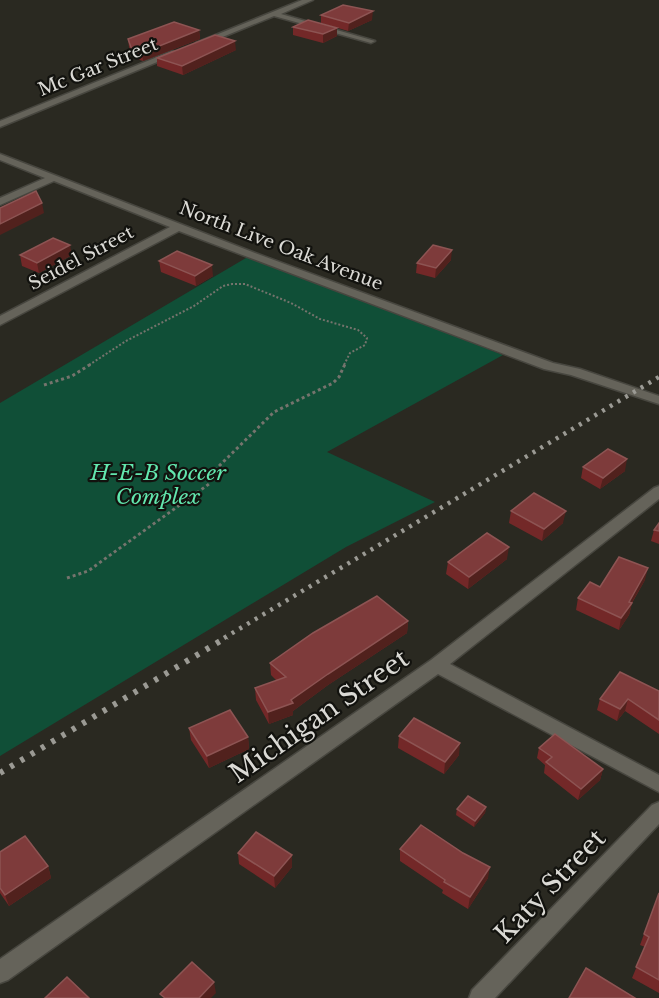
<svg xmlns="http://www.w3.org/2000/svg" width="659" height="998" font-family="'Libre Baskerville',serif">
	<rect width="100%" height="100%" fill="#2a2921"/>
	<!-- green -->
	<path fill="#104f37" d="M 251,255 L 503,355 L 327,452 L 435,502 L 346,547 L 0,756 L 0,403 Z"/>
	<g fill="none" stroke-linecap="round" stroke-linejoin="round">
		<defs>
			<g id="street">
				<path d="M 302,0 L 313,0 L 281,14 L 375,41 L 371,43 L 274,16 L 203,45 L 196,43 Z"/>
				<path d="M 172,51 L 179,53 L 0,127 L 0,121 Z"/>
				<path d="M 0,154 L 255,253 L 553,363 L 580,369 L 659,396 L 659,404 L 571,375 L 544,369 L 179,231 L 0,325 L 0,316 L 170,227 L 54,181 L 0,205 L 0,198 L 45,178 L 0,160 Z"/>
				<path d="M 659,486 L 659,499 L 450,664 L 659,775 L 659,792 L 438,674 L 8,980 L 0,983 L 0,959 L 431,660 L 654,488 Z"/>
				<path d="M 659,802 L 659,824 L 495,998 L 469,998 L 472,990 L 652,805 Z"/>
			</g>
		</defs>
		<!-- street casing -->
		<use href="#street" stroke="#47463f" stroke-width="3"/>
		<!-- path-far1 -->
		<path stroke="#75746d" stroke-width="2" stroke-dasharray="2 2" stroke-linecap="butt" d="M 89,365 L 126,341 L 194,306 L 223,286 L 232,284 L 245,284 L 291,303 L 320,319 L 358,330 L 367,338 L 365,345 L 350,353 L 344,365"/>
		<!-- path -->
		<g stroke="#75746d" stroke-width="3" stroke-dasharray="3 3" stroke-linecap="butt">
			<path d="M 44,385 L 72,376 L 91,364"/>
			<path d="M 67,578 L 88,571 L 209,484 L 216,469 L 274,412 L 333,383 L 339,377 L 345,364"/>
		</g>
		<!-- street -->
		<use href="#street" fill="#65635a" fill-rule="evenodd"/>
		<!-- rail-far1 -->
		<path stroke="#9b9a94" stroke-width="4.5" stroke-dasharray="3 6" stroke-linecap="butt" d="M 224,638 L 659,377"/>
		<!-- rail -->
		<path stroke="#9b9a94" stroke-width="6" stroke-dasharray="4 8" stroke-linecap="butt" d="M 0,773 L 227,637"/>
	</g>
	<!-- wall -->
	<g fill="#732828">
		<path d="M 321,15 L 372,20 L 348,31 L 321,23 Z"/>
		<path d="M 293,27 L 337,36 L 323,43 L 293,35 Z"/>
		<path d="M 199,30 L 200,39 L 143,61 L 133,58 L 129,47 L 128,39 Z"/>
		<path d="M 236,50 L 183,75 L 157,66 L 157,58 Z"/>
		<path d="M 20,255 L 72,255 L 39,273 L 22,266 Z"/>
		<path d="M 451,260 L 435,278 L 416,273 L 417,263 Z"/>
		<path d="M 159,261 L 213,276 L 196,286 L 161,272 Z"/>
		<path d="M 583,467 L 625,471 L 600,489 L 581,478 Z"/>
		<path d="M 511,511 L 563,523 L 542,541 L 509,523 Z"/>
		<path d="M 659,523 L 659,544 L 651,541 L 654,530 Z"/>
		<path d="M 507,559 L 468,589 L 446,574 L 448,562 Z"/>
		<path d="M 645,580 L 632,603 L 629,615 L 619,630 L 576,610 L 578,598 L 600,587 Z"/>
		<path d="M 408,621 L 407,633 L 328,685 L 293,711 L 293,715 L 269,724 L 256,700 L 255,688 L 277,681 L 271,675 L 270,663 Z"/>
		<path d="M 659,691 L 659,734 L 625,711 L 617,721 L 597,710 L 600,699 Z"/>
		<path d="M 189,728 L 248,737 L 249,749 L 209,768 L 191,740 Z"/>
		<path d="M 399,736 L 459,755 L 444,774 L 398,748 Z"/>
		<path d="M 539,748 L 603,769 L 600,780 L 578,800 L 544,773 L 545,765 L 537,758 Z"/>
		<path d="M 486,807 L 485,813 L 474,827 L 456,815 L 457,809 Z"/>
		<path d="M 400,849 L 488,878 L 468,909 L 442,893 L 443,890 L 400,861 Z"/>
		<path d="M 0,852 L 48,866 L 51,878 L 9,906 L 0,893 Z"/>
		<path d="M 238,853 L 292,867 L 275,888 L 239,864 Z"/>
		<path d="M 659,893 L 659,993 L 632,978 L 645,947 L 640,945 Z"/>
	</g>
	<!-- shaded-wall -->
	<g fill="#51211d">
		<path d="M 373,11 L 372,20 L 348,31 L 349,23 Z"/>
		<path d="M 337,28 L 337,36 L 323,43 L 323,34 Z"/>
		<path d="M 199,30 L 200,39 L 143,61 L 142,53 Z"/>
		<path d="M 235,41 L 236,50 L 183,75 L 182,66 Z"/>
		<path d="M 42,203 L 44,213 L 0,235 L 0,224 Z"/>
		<path d="M 70,245 L 72,255 L 39,273 L 37,263 Z"/>
		<path d="M 452,250 L 451,260 L 435,278 L 436,268 Z"/>
		<path d="M 212,265 L 213,276 L 196,286 L 195,276 Z"/>
		<path d="M 627,459 L 625,471 L 600,489 L 603,478 Z"/>
		<path d="M 566,511 L 563,523 L 542,541 L 544,529 Z"/>
		<path d="M 509,547 L 507,559 L 468,589 L 469,577 Z"/>
		<path d="M 648,568 L 645,580 L 631,604 L 632,603 L 629,615 L 619,630 L 621,618 L 629,602 Z"/>
		<path d="M 408,621 L 407,633 L 328,685 L 293,711 L 293,715 L 269,724 L 268,712 L 291,700 L 328,674 Z"/>
		<path d="M 628,699 L 625,711 L 617,721 L 620,709 Z"/>
		<path d="M 248,737 L 249,749 L 209,768 L 207,756 Z"/>
		<path d="M 460,743 L 459,755 L 444,774 L 445,762 Z"/>
		<path d="M 603,769 L 600,780 L 578,800 L 581,789 Z"/>
		<path d="M 486,807 L 485,813 L 474,827 L 475,821 Z"/>
		<path d="M 292,855 L 292,867 L 275,888 L 274,876 Z"/>
		<path d="M 48,866 L 51,878 L 9,906 L 5,895 Z"/>
		<path d="M 490,867 L 488,878 L 468,909 L 470,897 Z"/>
		<path d="M 214,982 L 216,993 L 211,998 L 199,998 Z"/>
	</g>
	<!-- building -->
	<g fill="#7e3b3b" stroke="#8d5453" stroke-width="1.5">
		<path d="M 343,5 L 373,11 L 349,23 L 321,15 Z"/>
		<path d="M 308,20 L 337,28 L 323,34 L 293,27 Z"/>
		<path d="M 174,22 L 199,30 L 142,53 L 132,50 L 128,39 Z"/>
		<path d="M 215,35 L 235,41 L 182,66 L 157,58 Z"/>
		<path d="M 36,191 L 42,203 L 0,224 L 0,208 Z"/>
		<path d="M 53,238 L 70,245 L 37,263 L 20,255 Z"/>
		<path d="M 433,245 L 452,250 L 436,268 L 417,263 Z"/>
		<path d="M 177,251 L 212,265 L 195,276 L 159,261 Z"/>
		<path d="M 608,449 L 627,459 L 603,478 L 583,467 Z"/>
		<path d="M 534,493 L 566,511 L 544,529 L 511,511 Z"/>
		<path d="M 659,523 L 659,531 L 654,530 Z"/>
		<path d="M 487,533 L 509,547 L 469,577 L 448,562 Z"/>
		<path d="M 619,557 L 648,568 L 629,602 L 632,603 L 621,618 L 578,598 L 590,582 L 600,587 Z"/>
		<path d="M 377,596 L 408,621 L 328,674 L 291,700 L 293,703 L 268,712 L 255,688 L 286,677 L 270,663 L 313,633 Z"/>
		<path d="M 620,672 L 659,691 L 659,720 L 628,699 L 620,709 L 600,699 Z"/>
		<path d="M 230,710 L 248,737 L 207,756 L 189,728 Z"/>
		<path d="M 414,718 L 460,743 L 445,762 L 399,736 Z"/>
		<path d="M 555,734 L 603,769 L 581,789 L 546,762 L 552,757 L 539,748 Z"/>
		<path d="M 468,796 L 486,807 L 475,821 L 457,809 Z"/>
		<path d="M 421,825 L 463,853 L 490,867 L 470,897 L 444,882 L 445,880 L 400,849 Z"/>
		<path d="M 256,832 L 292,855 L 274,876 L 238,853 Z"/>
		<path d="M 25,836 L 48,866 L 5,895 L 0,888 L 0,852 Z"/>
		<path d="M 659,893 L 659,980 L 636,967 L 649,937 L 644,934 Z"/>
		<path d="M 192,962 L 214,982 L 199,998 L 165,998 L 160,994 Z"/>
		<path d="M 586,968 L 635,998 L 569,998 Z"/>
		<path d="M 67,977 L 89,998 L 45,998 Z"/>
	</g>
	<g text-anchor="middle" dominant-baseline="central" stroke-width="4.5" stroke-linejoin="round" paint-order="stroke">
		<!-- far-street labels -->
		<g font-size="18" fill="#dbdad5" stroke="#12120e">
			<text transform="translate(98 67) rotate(-22)">Mc Gar Street</text>
			<text transform="translate(281 246) rotate(21)">North Live Oak Avenue</text>
			<text transform="translate(81 258) rotate(-28)">Seidel Street</text>
		</g>
		<!-- park labels -->
		<g font-size="21" font-style="italic" fill="#62e7ae" stroke="#12120e">
			<text x="158" y="473">H-E-B Soccer<tspan x="158" dy="24">Complex</tspan></text>
		</g>
		<!-- near-street labels -->
		<g font-size="26" fill="#dbdad5" stroke="#12120e">
			<text transform="translate(319 716) rotate(-35)">Michigan Street</text>
			<text transform="translate(550 886) rotate(-46)">Katy Street</text>
		</g>
	</g>
</svg>
